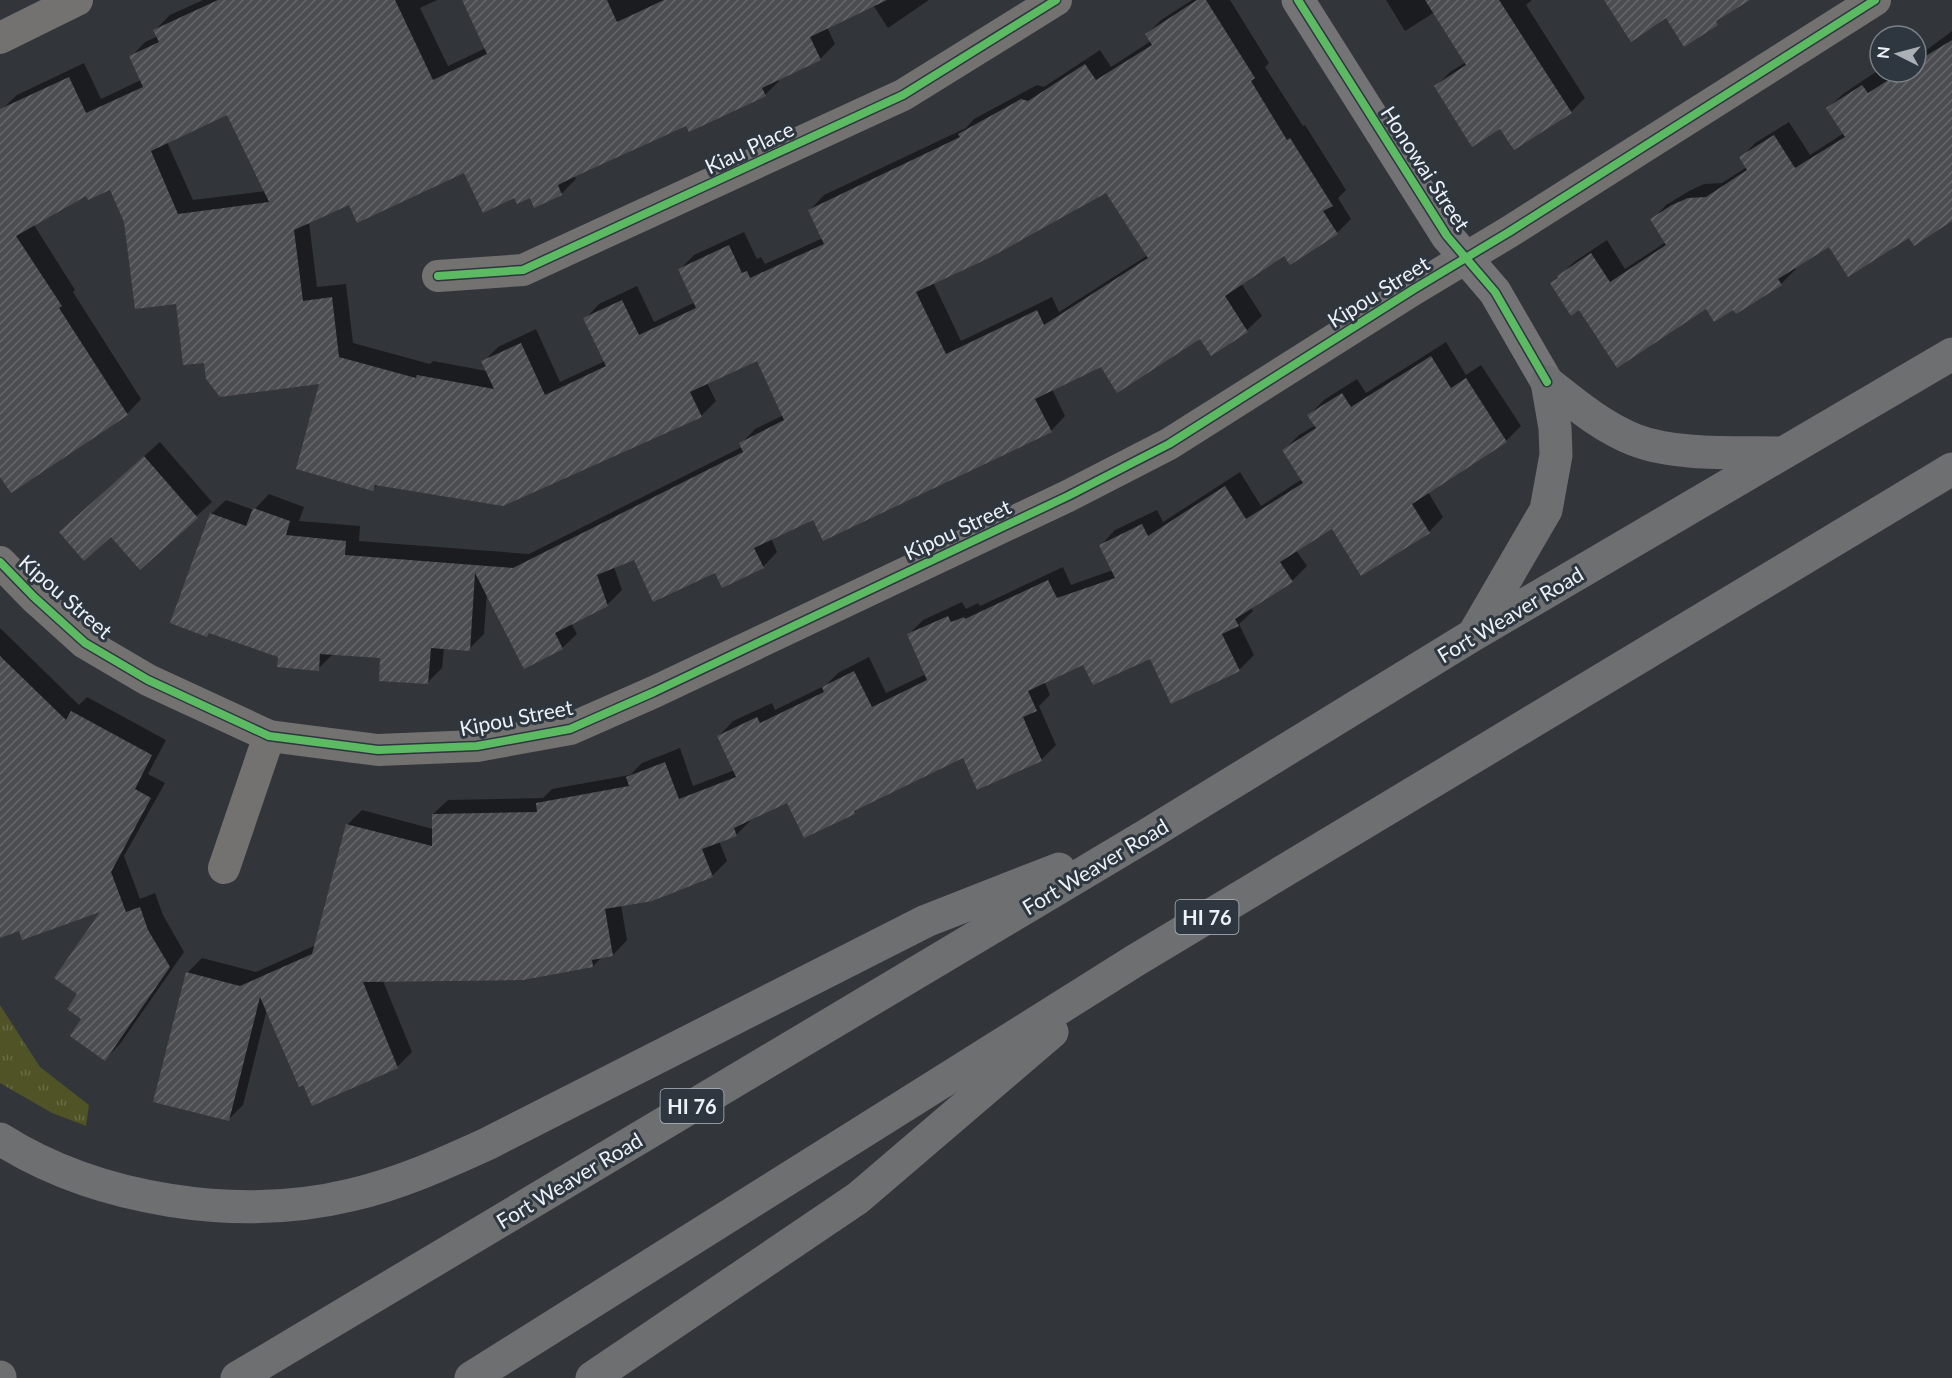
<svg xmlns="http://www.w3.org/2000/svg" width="1952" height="1378" font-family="Lato,sans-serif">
	<defs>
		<pattern id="grass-tufts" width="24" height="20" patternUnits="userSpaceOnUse" patternTransform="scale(1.5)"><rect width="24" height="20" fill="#4f5325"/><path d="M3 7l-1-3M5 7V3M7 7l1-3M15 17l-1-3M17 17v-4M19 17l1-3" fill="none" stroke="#686c45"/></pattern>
		<pattern id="building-hatch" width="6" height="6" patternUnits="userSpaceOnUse" patternTransform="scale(1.5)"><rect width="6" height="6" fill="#4c4d51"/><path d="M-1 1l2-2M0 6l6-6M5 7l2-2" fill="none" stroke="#66676b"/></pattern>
	</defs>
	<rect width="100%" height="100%" fill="#32363b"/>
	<!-- grass -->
	<path fill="url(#grass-tufts)" d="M 0,1005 L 40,1067 L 89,1105 L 86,1126 L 52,1113 L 0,1083 Z"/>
	<!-- shadow -->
	<g fill="#0007" fill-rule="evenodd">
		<path d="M 203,0 L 437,0 L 420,8 L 448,66 L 486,48 L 463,0 L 929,0 L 888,28 L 873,5 L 827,27 L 835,44 L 820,59 L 778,79 L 779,81 L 765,95 L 687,124 L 574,175 L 576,179 L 562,193 L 535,206 L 530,196 L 515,196 L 465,171 L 350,203 L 309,222 L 317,287 L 346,284 L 353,343 L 430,364 L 433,361 L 487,371 L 483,362 L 498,347 L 536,329 L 560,382 L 605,361 L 585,319 L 599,304 L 637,286 L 654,322 L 695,302 L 680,269 L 694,255 L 744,232 L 757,259 L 761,257 L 765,264 L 823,238 L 810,210 L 824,195 L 966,128 L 974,119 L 1037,85 L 1044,87 L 1100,50 L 1111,67 L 1151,41 L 1147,34 L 1161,20 L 1192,0 L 1230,0 L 1269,63 L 1265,67 L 1303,126 L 1305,125 L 1346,190 L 1338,198 L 1351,219 L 1337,233 L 1285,254 L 1241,283 L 1262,316 L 1247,330 L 1211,354 L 1201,337 L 1101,365 L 1052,389 L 1065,416 L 1051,431 L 813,518 L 771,538 L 777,552 L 763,567 L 715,571 L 634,558 L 614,567 L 622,590 L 607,605 L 571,623 L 577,634 L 562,648 L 487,592 L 484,634 L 469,649 L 444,647 L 442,668 L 428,682 L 382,657 L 333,654 L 318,669 L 210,632 L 207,635 L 211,514 L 226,500 L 254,510 L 269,494 L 304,507 L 299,521 L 360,526 L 359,541 L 529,554 L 742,447 L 741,444 L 755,429 L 784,415 L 758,359 L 707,383 L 716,401 L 701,416 L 378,484 L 373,489 L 321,383 L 205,361 L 177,302 L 125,222 L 110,188 L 2,109 L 17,95 L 84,63 L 101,99 L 141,80 L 131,57 L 145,42 L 158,36 L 155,30 L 170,15 ZM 228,113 L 265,191 L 193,200 L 167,142 ZM 1107,191 L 1148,255 L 1059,312 L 1052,297 L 961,341 L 933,282 Z"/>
		<path d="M 1386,0 L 1532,0 L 1526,5 L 1585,98 L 1571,112 L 1501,127 L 1436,86 L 1450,72 L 1466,62 L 1435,12 L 1405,31 Z"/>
		<path d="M 1952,31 L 1952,220 L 1910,236 L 1830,245 L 1794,267 L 1796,269 L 1781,284 L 1736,312 L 1733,308 L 1579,308 L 1552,283 L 1574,262 L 1607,240 L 1625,269 L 1666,242 L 1652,220 L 1666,205 L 1689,191 L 1704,184 L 1722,183 L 1747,167 L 1741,158 L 1755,143 L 1789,122 L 1810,155 L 1844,133 L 1828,108 L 1843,94 L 1877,71 L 1883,79 L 1894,72 L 1916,72 L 1916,58 Z"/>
		<path d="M 0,171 L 75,290 L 73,292 L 141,399 L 127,414 L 0,474 Z"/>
		<path d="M 1446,342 L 1466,375 L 1481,365 L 1521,426 L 1506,441 L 1428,492 L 1443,517 L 1429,532 L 1332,527 L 1296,550 L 1307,566 L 1292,581 L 1251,607 L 1253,611 L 1239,624 L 1254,655 L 1239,670 L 1151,657 L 1084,663 L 1044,681 L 1050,695 L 1039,706 L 1056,745 L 1041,760 L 963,756 L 861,805 L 854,812 L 788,801 L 751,820 L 736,835 L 719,841 L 727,861 L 712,876 L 621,905 L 627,940 L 613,955 L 602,957 L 593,966 L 383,981 L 412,1052 L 398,1066 L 312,1104 L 267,1009 L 243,1105 L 228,1120 L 187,973 L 202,958 L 256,972 L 316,945 L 347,825 L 362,810 L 433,829 L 433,814 L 448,800 L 543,798 L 552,789 L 630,775 L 642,763 L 680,748 L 693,786 L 735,770 L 719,736 L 733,721 L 772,703 L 775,710 L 826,685 L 838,673 L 869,657 L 886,693 L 926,674 L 908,635 L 923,620 L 962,602 L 966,609 L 978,603 L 980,606 L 1063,567 L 1071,585 L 1113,570 L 1101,545 L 1115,530 L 1157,510 L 1163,522 L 1240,472 L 1261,506 L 1302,479 L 1284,450 L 1299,435 L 1316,425 L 1309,415 L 1324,400 L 1357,379 L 1366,393 Z"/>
		<path d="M 160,442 L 212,502 L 140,567 L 111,534 L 75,518 Z"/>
		<path d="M 0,628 L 79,705 L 87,697 L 166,740 L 148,774 L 165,783 L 124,856 L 140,899 L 155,893 L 163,915 L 184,952 L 120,1044 L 105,1059 L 83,1019 L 79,993 L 104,909 L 20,929 L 0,926 Z"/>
	</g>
	<!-- building -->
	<g fill="url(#building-hatch)" fill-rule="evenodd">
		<path d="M 218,0 L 395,0 L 433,80 L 487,54 L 462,0 L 607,0 L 617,22 L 664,0 L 887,0 L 810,37 L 821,60 L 762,88 L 766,96 L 689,132 L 686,126 L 576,176 L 558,185 L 562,195 L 534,208 L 530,198 L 517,204 L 514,198 L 483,213 L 464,173 L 357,223 L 349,205 L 294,230 L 303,301 L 332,297 L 339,357 L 416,378 L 417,375 L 494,389 L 481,361 L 521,343 L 545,395 L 606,366 L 583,318 L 622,300 L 639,335 L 696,308 L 678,269 L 729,245 L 742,273 L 747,271 L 750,278 L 824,244 L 808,210 L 960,137 L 958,134 L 1021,99 L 1028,101 L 1085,64 L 1096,80 L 1152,45 L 1145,34 L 1197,0 L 1206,0 L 1255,78 L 1251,81 L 1287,140 L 1290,138 L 1333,206 L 1323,211 L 1338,234 L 1290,265 L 1284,256 L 1225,296 L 1248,332 L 1211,356 L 1200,339 L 1117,393 L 1101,367 L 1035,399 L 1052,432 L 823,541 L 813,520 L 754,548 L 764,568 L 722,588 L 715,573 L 653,602 L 634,560 L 597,575 L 608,606 L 555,633 L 563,649 L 524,669 L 475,573 L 470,651 L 431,648 L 428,684 L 379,681 L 380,658 L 320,654 L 319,671 L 277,667 L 278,657 L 209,633 L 207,637 L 170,623 L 210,513 L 246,526 L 253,508 L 290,521 L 286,535 L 346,541 L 345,555 L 513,568 L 743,452 L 739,443 L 784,420 L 757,361 L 690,392 L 702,417 L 503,506 L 375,485 L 373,491 L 296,469 L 319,384 L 220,397 L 206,379 L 204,363 L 183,365 L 176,304 L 135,309 L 124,222 L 110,190 L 88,200 L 86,196 L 16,236 L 62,306 L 59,308 L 128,415 L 11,493 L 0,477 L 0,109 L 69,77 L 86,113 L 143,87 L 129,56 L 159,42 L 153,30 ZM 227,115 L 269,202 L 178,214 L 151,151 ZM 1106,193 L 1148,258 L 1044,325 L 1037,310 L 946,354 L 916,292 L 989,258 Z"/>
		<path d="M 1425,0 L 1499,0 L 1572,113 L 1514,150 L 1500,129 L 1472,147 L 1434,86 L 1466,65 Z"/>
		<path d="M 1604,0 L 1750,0 L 1716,21 L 1718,25 L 1684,47 L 1666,18 L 1631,42 Z"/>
		<path d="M 1952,40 L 1952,221 L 1914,246 L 1909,238 L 1848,277 L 1829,247 L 1778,279 L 1782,285 L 1736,314 L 1733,310 L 1714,322 L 1706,309 L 1617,368 L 1579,310 L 1571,316 L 1550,283 L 1558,278 L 1557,276 L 1591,253 L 1610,282 L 1666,245 L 1650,219 L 1672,205 L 1688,198 L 1706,197 L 1747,170 L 1739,157 L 1774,135 L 1795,168 L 1845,137 L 1826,108 L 1862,85 L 1868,93 L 1901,72 L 1916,72 L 1916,62 Z"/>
		<path d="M 1431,356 L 1451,388 L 1466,378 L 1507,442 L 1412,504 L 1430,533 L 1361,576 L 1332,529 L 1280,562 L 1293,582 L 1235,619 L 1239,626 L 1222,634 L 1240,671 L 1171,704 L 1150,659 L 1093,685 L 1083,665 L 1028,691 L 1037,711 L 1023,717 L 1042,761 L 977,790 L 963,758 L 854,811 L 855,814 L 804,838 L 787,803 L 734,828 L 737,836 L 702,849 L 713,877 L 652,901 L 605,909 L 613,956 L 592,960 L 593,967 L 523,980 L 363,982 L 398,1068 L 312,1106 L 303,1085 L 299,1087 L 260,997 L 229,1121 L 153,1102 L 186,972 L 240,986 L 312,954 L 346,824 L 432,846 L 432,814 L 537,812 L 536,803 L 629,786 L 626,777 L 665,762 L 679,799 L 736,777 L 717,736 L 757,717 L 760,723 L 824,692 L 822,687 L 854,671 L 872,707 L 927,680 L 907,634 L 948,616 L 951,622 L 964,617 L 965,619 L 1048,580 L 1057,598 L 1115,578 L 1099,545 L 1142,524 L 1148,536 L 1225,486 L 1246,519 L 1303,483 L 1282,450 L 1316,428 L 1307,415 L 1342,393 L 1351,407 Z"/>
		<path d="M 144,456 L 198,518 L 140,570 L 111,537 L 84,561 L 59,532 Z"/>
		<path d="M 0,656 L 66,720 L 71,711 L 152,755 L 135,789 L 151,798 L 111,872 L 126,912 L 140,907 L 148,930 L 170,967 L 105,1061 L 70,1036 L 81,1019 L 67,1009 L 77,994 L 54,978 L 100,912 L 22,940 L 19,931 L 0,938 Z"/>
	</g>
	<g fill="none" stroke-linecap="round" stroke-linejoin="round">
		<!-- street -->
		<g stroke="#737271" stroke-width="32">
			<path d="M 0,38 L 77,0"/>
			<path d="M 438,276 L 523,270 L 903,95 L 1056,0"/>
			<path d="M 0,562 L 34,597 L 85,643 L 148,680 L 269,736 L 378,750 L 477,746 L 570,729 L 654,692 L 1068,496 L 1169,444 L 1414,289 L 1509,232 L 1875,0"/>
			<path d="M 224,868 L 269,736"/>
		</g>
		<!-- secondary -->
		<path stroke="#747375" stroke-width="33" d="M 1298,0 L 1447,236 L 1495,292 L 1547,382"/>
		<!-- highway -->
		<g stroke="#6e6f71" stroke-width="33">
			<path d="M 1547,382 C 1575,404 1602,427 1635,440 C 1676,456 1738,452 1782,453"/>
			<path d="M 1475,632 L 1546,510 L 1556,455 L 1555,428 L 1547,382"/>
			<path d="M 0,1139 C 98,1201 239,1222 351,1195 C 399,1184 443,1164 487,1144 L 926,921 L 1059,869"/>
			<path d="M 0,1377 L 0,1378"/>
			<path d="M 237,1378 L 1147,835 L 1473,635 L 1952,354"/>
			<path d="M 471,1378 L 1136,960 L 1952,469"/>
			<path d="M 592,1378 L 858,1198 L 1052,1032"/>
		</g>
		<defs>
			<g id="cycleway">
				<path d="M 1298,0 L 1447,236 L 1495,292 L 1547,382"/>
				<path d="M 438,276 L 523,270 L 903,95 L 1056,0"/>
				<path d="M 0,562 L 34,597 L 85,643 L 148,680 L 269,736 L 378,750 L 477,746 L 570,729 L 654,692 L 1068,496 L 1169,444 L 1414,289 L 1509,232 L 1875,0"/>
			</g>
		</defs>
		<!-- cycleway casing -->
		<use href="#cycleway" stroke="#2e363f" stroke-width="11"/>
		<!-- cycleway -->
		<use href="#cycleway" stroke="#5cba63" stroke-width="8"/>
	</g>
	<g text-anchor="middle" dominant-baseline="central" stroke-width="6" stroke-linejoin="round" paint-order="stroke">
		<!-- shield labels -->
		<g fill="#2e363f" stroke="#b3b9c0" stroke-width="1.5">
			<rect x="1175.5" y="900" width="63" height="34" rx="4.5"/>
			<rect x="660.5" y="1089" width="63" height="34" rx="4.5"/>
		</g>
		<g font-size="20" font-weight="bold" fill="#ecf1f8">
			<text x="1207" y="917">HI 76</text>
			<text x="692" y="1106">HI 76</text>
		</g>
		<!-- street labels -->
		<g font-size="21" fill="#ecf1f8" stroke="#2e363f">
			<text transform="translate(749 147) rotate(-25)">Kiau Place</text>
			<text transform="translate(1426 168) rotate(57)">Honowai Street</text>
			<text transform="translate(1378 291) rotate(-32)">Kipou Street</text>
			<text transform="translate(957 529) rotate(-25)">Kipou Street</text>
			<text transform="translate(66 596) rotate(41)">Kipou Street</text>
			<text transform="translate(1510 614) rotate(-31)">Fort Weaver Road</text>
			<text transform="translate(516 717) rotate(-11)">Kipou Street</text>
			<text transform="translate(1095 866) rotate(-31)">Fort Weaver Road</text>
			<text transform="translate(569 1180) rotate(-31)">Fort Weaver Road</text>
		</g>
	</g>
	<!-- north arrow -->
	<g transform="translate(1898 54) rotate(276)"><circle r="28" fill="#2e363f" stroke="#7a8189" stroke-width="1.5"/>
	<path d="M0-4.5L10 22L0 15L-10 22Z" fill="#abb0b6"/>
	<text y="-9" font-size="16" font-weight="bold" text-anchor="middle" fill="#ecf1f8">N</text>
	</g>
</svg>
